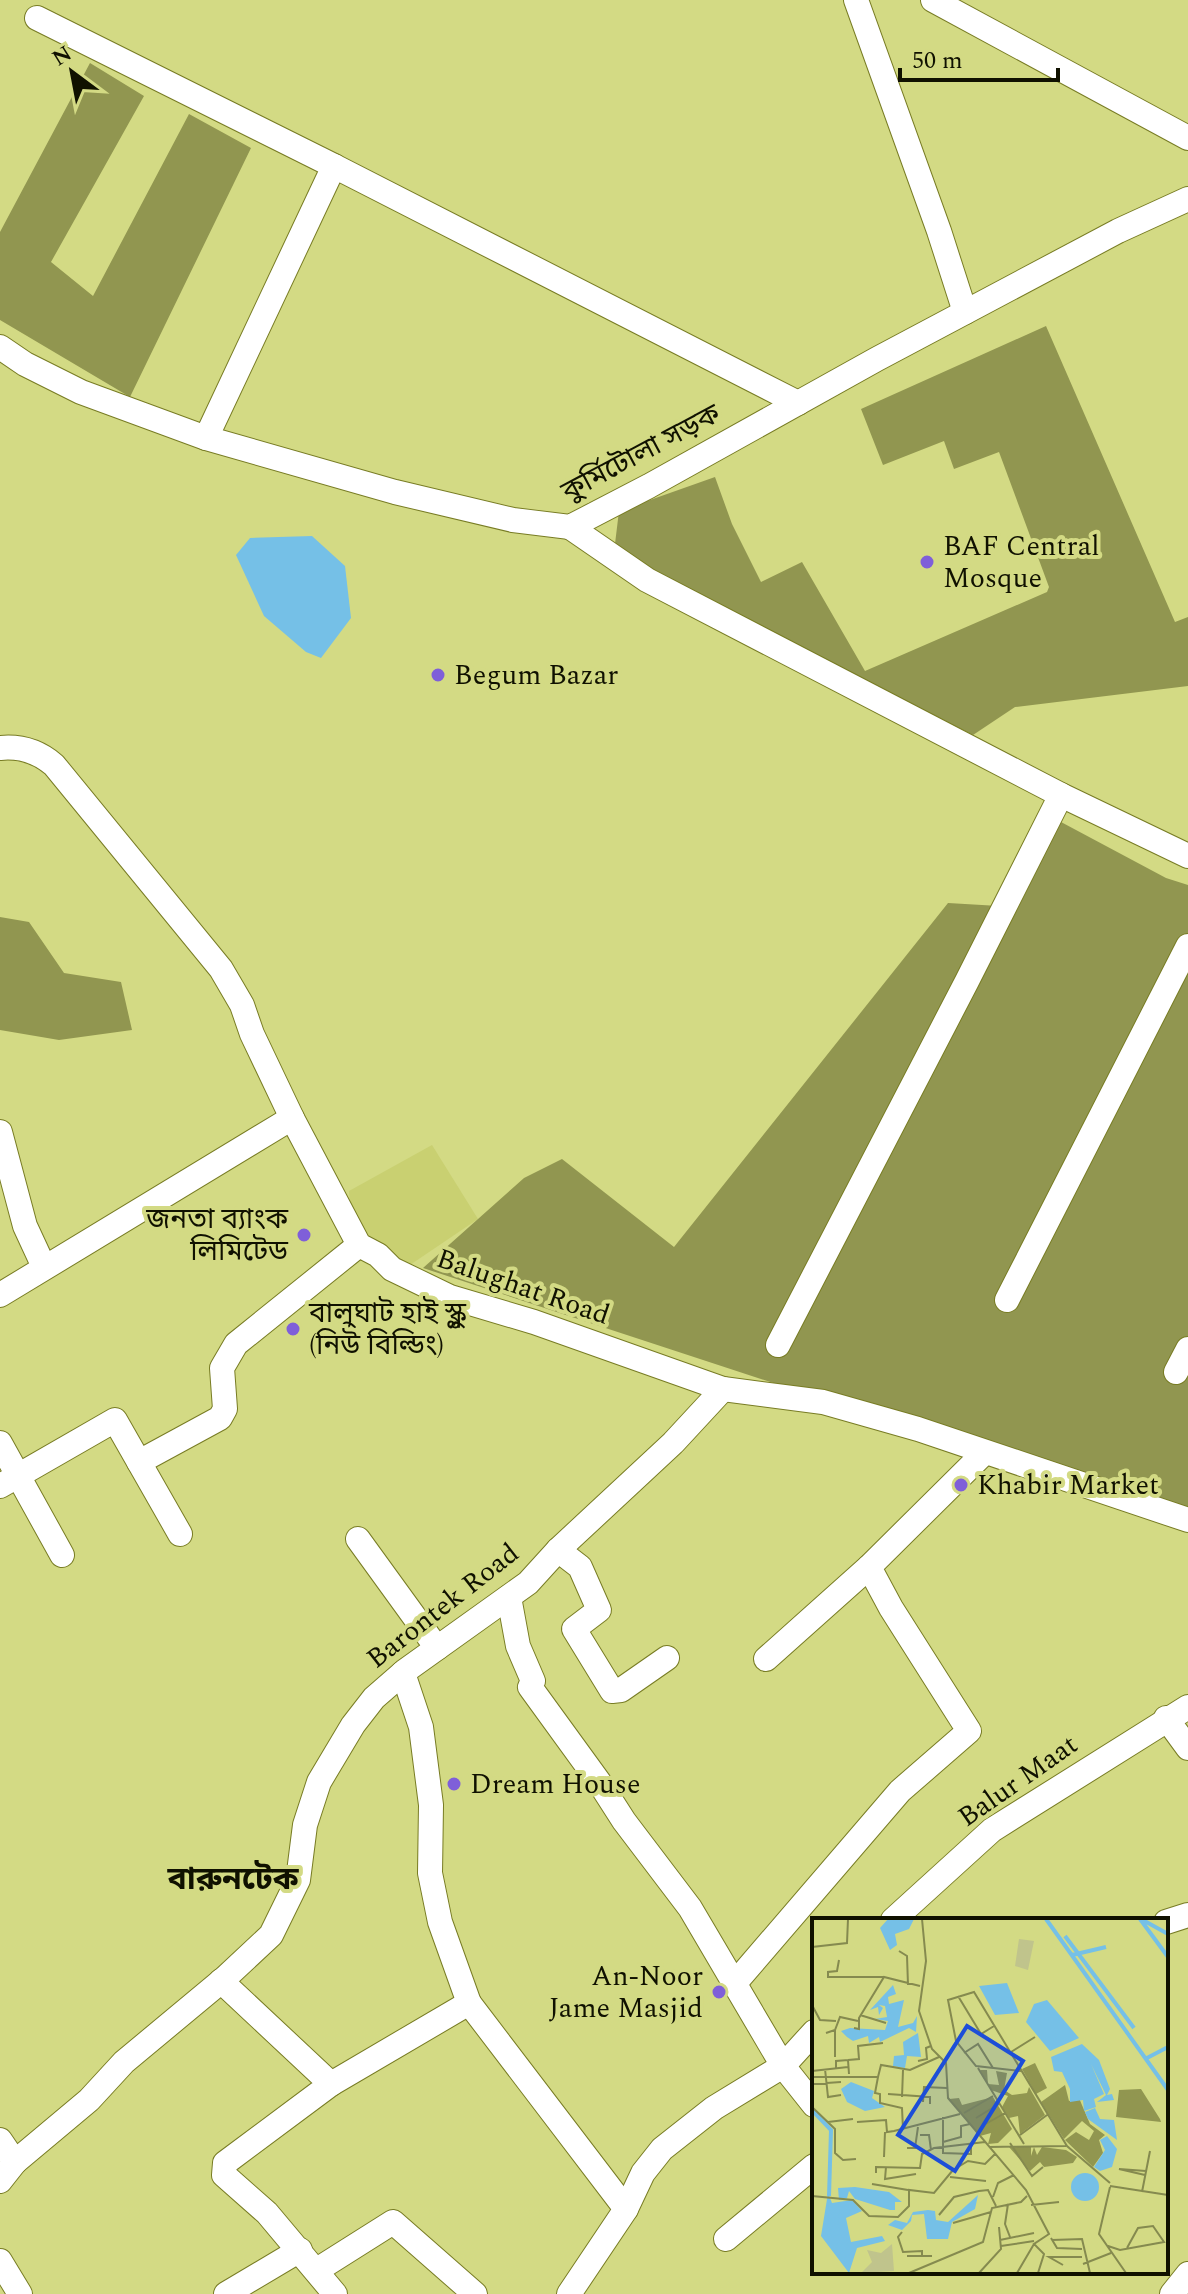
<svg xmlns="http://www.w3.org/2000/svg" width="1188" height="2294" font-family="Spectral,'Noto Sans Bengali',serif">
	<rect width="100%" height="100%" fill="#d3da84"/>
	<!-- built -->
	<path fill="#c9d071" d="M 432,1145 L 478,1219 L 404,1269 L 351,1219 L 349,1191 Z"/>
	<!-- forest -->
	<g fill="#919650">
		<path d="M 90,63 L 144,96 L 51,262 L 93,296 L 189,114 L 251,148 L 130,397 L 0,320 L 0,232 Z"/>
		<path d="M 1046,326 L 1175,622 L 1188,617 L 1188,686 L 1015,707 L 973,735 L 614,552 L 619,511 L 715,477 L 732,524 L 761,582 L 802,562 L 865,671 L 1047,592 L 1049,587 L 999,452 L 954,469 L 944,441 L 883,465 L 861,409 Z"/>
		<path d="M 1061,822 L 1166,878 L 1188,885 L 1188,1519 L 423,1268 L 524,1178 L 562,1159 L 674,1247 L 948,903 L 1016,907 Z"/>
		<path d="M 0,917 L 29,922 L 64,973 L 121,982 L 132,1030 L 59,1040 L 0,1030 Z"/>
	</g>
	<!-- water -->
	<path fill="#75c0e7" d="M 312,536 L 345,566 L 351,618 L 321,658 L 306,652 L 264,616 L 236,555 L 250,538 Z"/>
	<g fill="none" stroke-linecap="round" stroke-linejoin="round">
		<defs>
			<g id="minor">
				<path d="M 856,0 L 939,231 L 965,312"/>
				<path d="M 933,0 L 1188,138"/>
				<path d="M 37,18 L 334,166"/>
				<path d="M 0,347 L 25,364 L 81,392 L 206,438 L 395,492 L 513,520 L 570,527 L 649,486 L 877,359 L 1118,231 L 1188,199"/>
				<path d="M 206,438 L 334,166 L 798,403"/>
				<path d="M 570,527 L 647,580 L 1061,795 L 1188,856"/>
				<path d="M 0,748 C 20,746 39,752 54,765 L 221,969 L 242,1005 L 252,1034 L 292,1118 L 359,1245 L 378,1255 L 392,1269 L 450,1297 L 534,1322 L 723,1389 L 823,1402 L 918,1429 L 1188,1520"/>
				<path d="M 0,1132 L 25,1226 L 44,1267"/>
				<path d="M 0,1295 L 292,1118"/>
				<path d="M 1007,1300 L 1188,946"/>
				<path d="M 778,1345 L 967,981 L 1061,795"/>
				<path d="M 1176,1372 L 1188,1349"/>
				<path d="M 0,1443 L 62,1555"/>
				<path d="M 139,1462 L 220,1418 L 225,1409 L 222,1368 L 236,1344 L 359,1245"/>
				<path d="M 0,1486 L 115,1420 L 180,1534"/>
				<path d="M 358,1539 L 437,1648"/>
				<path d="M 558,1550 L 580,1567 L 599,1610 L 574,1629 L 612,1691 L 621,1690 L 667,1658"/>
				<path d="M 509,1597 L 518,1646 L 533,1681 L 530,1687 L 599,1782 L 624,1821 L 690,1908 L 783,2066 L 814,2105"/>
				<path d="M 766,1659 L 869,1567"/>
				<path d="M 403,1673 L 421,1727 L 431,1805 L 430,1873 L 440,1922 L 469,2003"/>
				<path d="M 1166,1718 L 1188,1748"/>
				<path d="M 893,1920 L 992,1830 L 1188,1707"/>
				<path d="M 1166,1922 L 1188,1915"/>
				<path d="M 221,1981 L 331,2084 L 225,2163 L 224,2175 L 267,2213 L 335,2294"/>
				<path d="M 735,1983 L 900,1791 L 969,1731 L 891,1608 L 869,1567 L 984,1453"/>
				<path d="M 331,2084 L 469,2003 L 626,2209"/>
				<path d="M 0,2140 L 15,2162"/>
				<path d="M 0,2181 L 15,2162 L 89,2100 L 124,2062 L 225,1978 L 271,1935 L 298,1880 L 305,1825 L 319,1782 L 353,1725 L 374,1698 L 405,1671 L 528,1583 L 558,1550 L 673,1443 L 723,1389"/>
				<path d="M 726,2239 L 814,2166"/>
				<path d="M 0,2261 L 20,2294"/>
				<path d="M 317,2270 L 393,2222 L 475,2294"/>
				<path d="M 226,2294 L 300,2250"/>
				<path d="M 569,2294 L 626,2209 L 643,2173 L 662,2149 L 714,2108 L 783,2066 L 814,2032"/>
				<path d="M 1172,2294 L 1188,2274"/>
			</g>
		</defs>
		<!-- minor casing -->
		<use href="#minor" stroke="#787c24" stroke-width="26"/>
		<!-- minor -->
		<use href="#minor" stroke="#fff" stroke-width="24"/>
	</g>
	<!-- markers -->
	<g fill="#7f5fd9" stroke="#d3da84" stroke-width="3">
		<circle cx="927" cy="562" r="8"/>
		<circle cx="438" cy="675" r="8"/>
		<circle cx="304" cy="1235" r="8"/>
		<circle cx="293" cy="1329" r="8"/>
		<circle cx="961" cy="1485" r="8"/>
		<circle cx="454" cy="1784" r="8"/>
		<circle cx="719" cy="1992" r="8"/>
	</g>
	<g text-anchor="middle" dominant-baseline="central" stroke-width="8" stroke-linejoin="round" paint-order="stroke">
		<!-- street labels -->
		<g font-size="28" fill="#101100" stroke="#d3da84">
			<text transform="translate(641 453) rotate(-28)">কুর্মিটোলা সড়ক</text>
			<text transform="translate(523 1287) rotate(19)">Balughat Road</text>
			<text transform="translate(443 1606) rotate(-38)">Barontek Road</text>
			<text transform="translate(1018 1781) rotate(-35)">Balur Maat</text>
		</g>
		<!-- poi labels -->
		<g font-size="28" fill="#101100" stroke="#d3da84" text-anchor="start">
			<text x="943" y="546">BAF Central<tspan x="943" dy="32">Mosque</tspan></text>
			<text x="454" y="675">Begum Bazar</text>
			<text x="288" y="1219" text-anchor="end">জনতা ব্যাংক<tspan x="288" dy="32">লিমিটেড</tspan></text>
			<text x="309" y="1313">বালুঘাট হাই স্কুল<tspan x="309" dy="32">(নিউ বিল্ডিং)</tspan></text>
			<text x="977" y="1485">Khabir Market</text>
			<text x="470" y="1784">Dream House</text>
			<text x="703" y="1976" text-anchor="end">An-Noor<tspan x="703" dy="32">Jame Masjid</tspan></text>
		</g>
		<!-- quarter labels -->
		<g font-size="32" font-weight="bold" fill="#101100" stroke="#d3da84">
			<text x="233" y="1879">বারুনটেক</text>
		</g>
	</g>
	<!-- overview -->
	<g transform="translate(812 1918)">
		<rect width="356" height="356" fill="#d3da84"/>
		<path d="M 207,21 L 222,23 L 216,52 L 203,48 ZM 80,326 L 82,353 L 49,355 L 60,344 L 55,332 L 69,335 Z" fill="#c0c48c"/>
		<path d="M 223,145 L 235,170 L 224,176 L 210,151 ZM 168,152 L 175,152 L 176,166 L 187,167 L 184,153 L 195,155 L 192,172 L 200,177 L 215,175 L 217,169 L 233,197 L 208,216 L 206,198 L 197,200 L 190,189 L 196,178 L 179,172 ZM 253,167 L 257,183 L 267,180 L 278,206 L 293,217 L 287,222 L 291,235 L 281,249 L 253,222 L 264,214 L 277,222 L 282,213 L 270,203 L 252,221 L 229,184 ZM 329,171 L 348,201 L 349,204 L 304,199 L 307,172 ZM 181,179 L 200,211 L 186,225 L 176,226 L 179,215 L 168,218 L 137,181 L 147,180 L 150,187 ZM 219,228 L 219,238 L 222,229 L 225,237 L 230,229 L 254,232 L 265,239 L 261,245 L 232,249 L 228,244 L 218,253 L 197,229 Z" fill="#919650"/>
		<path d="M 76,1 L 102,1 L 97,11 L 83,16 L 85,27 L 78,32 L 68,10 ZM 195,65 L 207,95 L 183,97 L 167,68 ZM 81,67 L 84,76 L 76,79 L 77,86 L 92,82 L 86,109 L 101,105 L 105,98 L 104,114 L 97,110 L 68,124 L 67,119 L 57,125 L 56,118 L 41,123 L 35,119 L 29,113 L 38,110 L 73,112 L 76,103 L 63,101 L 75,99 L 73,88 L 67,87 L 71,90 L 67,97 L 66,89 L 58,92 ZM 235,82 L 267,120 L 238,133 L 214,104 L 222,86 ZM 106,115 L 109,139 L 95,138 L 93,150 L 81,148 L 82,138 L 92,137 L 91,124 ZM 270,126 L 287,142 L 298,171 L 295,177 L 300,176 L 302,182 L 285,184 L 294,177 L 279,146 L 292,176 L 282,181 L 284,189 L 272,193 L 271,182 L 258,184 L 258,171 L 250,154 L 242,153 L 239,139 ZM 39,164 L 62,173 L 60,180 L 73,189 L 53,193 L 35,184 L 29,171 ZM 283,190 L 288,201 L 302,202 L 305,222 L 276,201 L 273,194 ZM 295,218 L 305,231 L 300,249 L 288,253 L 282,249 L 293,232 L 288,222 ZM259 269a14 14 0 1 1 28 0a14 14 0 1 1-28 0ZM 43,269 L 77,274 L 90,284 L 83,284 L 83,292 L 78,292 L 43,281 L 37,273 L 35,280 L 27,282 L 26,270 ZM 16,275 L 20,285 L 40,282 L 50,293 L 34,300 L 39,324 L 70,318 L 73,323 L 45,330 L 37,355 L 9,318 ZM 166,277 L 163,291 L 140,304 L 136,321 L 115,321 L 112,296 L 100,297 L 99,303 L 90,312 L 76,307 L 83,302 L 95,305 L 101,294 L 116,292 L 123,293 L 124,302 L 136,304 Z" fill="#75c0e7"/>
		<path fill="none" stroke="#75c0e7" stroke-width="4" d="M 234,1 L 356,172M 328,1 L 356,39M 329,1 L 356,16M 253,18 L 322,110M 260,37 L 294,29M 333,141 L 356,129M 0,192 L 19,212 L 17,278"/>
		<path fill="none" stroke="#858a4f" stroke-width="2" d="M 110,1 L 114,43 L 107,93 L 120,131 L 134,145 L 136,180 L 214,272 L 237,316 L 222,326 L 232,336 L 226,355M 0,29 L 35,25 L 36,1M 87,33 L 95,38 L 96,67M 27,42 L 25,53 L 16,54 L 16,59 L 72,59M 146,78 L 169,116 L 182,108M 0,87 L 8,102 L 24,103M 48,97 L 74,105M 42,110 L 47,111 L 47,100 L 72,59 L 108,68M 23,112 L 23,139M 14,115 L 23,112 L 28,99 L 46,103M 199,134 L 223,119M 152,135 L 166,126 L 181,150M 36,142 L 47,141 L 46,128 L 71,125M 106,143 L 115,141 L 114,130 L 119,128M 24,150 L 24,143 L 36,142 L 37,156M 166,150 L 212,226M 13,151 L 16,179 L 29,177M 0,153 L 36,149M 209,153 L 164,148 L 144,123 L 136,82 L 162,74 L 255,228 L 298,265M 0,159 L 66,159 L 69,147 L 98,152 L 127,139M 66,159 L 63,175 L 68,176 L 68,185 L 90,190 L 91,211M 0,166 L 29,164M 76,176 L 118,179 L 118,186M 90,179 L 91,152M 111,184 L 112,169 L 135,170M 0,189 L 23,211 L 23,235 L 31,242 L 44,241M 152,195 L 181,178M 131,199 L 131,235 L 159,236 L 159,225M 164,200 L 187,186M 16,204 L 41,201M 45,204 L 74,202 L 75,214 L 82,213 L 148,196M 170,208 L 193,195M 108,217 L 117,217 L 119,232M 208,217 L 235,197M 131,224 L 149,219 L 149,208 L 158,206M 198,225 L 220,258 L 231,249M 177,229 L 254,228M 95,230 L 103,230 L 106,209M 72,239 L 73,214M 74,249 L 73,261 L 104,256M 141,252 L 156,243 L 173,246 L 183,236M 64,255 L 64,249 L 108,250 L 110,236 L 122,230 L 173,224M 333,257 L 307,251 L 334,253M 138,259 L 174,263M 60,266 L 96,272M 298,268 L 356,277M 298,269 L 287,316 L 314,355M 330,274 L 338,233M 0,278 L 41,282 L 57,298 L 86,299 L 97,288 L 97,272 L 122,275 L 141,252M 181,279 L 186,265 L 202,257M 196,286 L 193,306 L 198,319M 219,287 L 247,284M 127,297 L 142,279 L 167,273 L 176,272 L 184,288M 141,305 L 179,294M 90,314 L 86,319 L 91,334 L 110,333 L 110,338M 239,320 L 245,330 L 270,331M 188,322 L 222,315M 240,322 L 270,321 L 278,355M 189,328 L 222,323M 296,328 L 308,332 L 352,324 L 341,308 L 326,310 L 315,330M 95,338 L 120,338M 271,346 L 299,335M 251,347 L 237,339 L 270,339M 97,355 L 171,324 L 180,290 L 209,284 L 215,278M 167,355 L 189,331 L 187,309M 205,355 L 222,326"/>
		<path fill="#1d4ed8" fill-opacity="0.15" stroke="#1d4ed8" stroke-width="4" d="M 155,108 L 211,143 L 143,253 L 86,217 Z"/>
		<rect width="356" height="356" fill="none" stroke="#101100" stroke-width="4"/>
	</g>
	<!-- north arrow -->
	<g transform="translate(72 72) rotate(328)" stroke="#d3da84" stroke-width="6" paint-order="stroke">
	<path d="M0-6L14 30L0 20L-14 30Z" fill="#101100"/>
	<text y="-12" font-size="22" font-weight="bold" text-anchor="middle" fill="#101100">N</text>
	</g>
	<!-- scale -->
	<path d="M900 68v12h158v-12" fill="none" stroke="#101100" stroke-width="4"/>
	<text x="912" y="68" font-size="24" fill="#101100" stroke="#d3da84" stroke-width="6" paint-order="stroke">50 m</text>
</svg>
